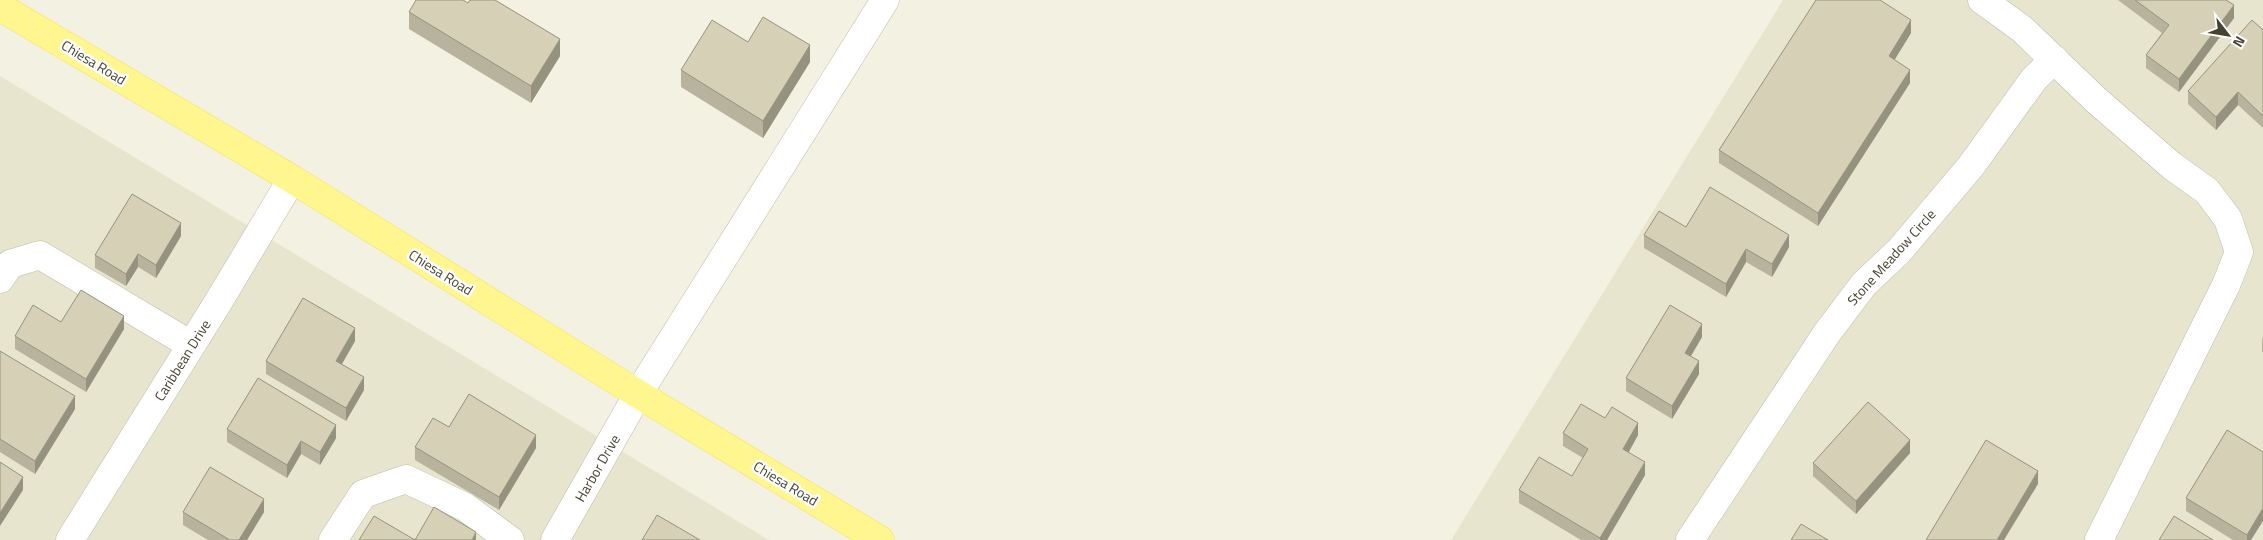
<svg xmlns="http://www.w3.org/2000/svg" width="2263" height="540" font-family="'Titillium Web',sans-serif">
	<rect width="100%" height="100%" fill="#f3f2e2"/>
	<!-- residential -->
	<g fill="#e8e5cf">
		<path d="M 1783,0 L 2263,0 L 2263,540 L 1451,540 Z"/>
		<path d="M 0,76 L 769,540 L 0,540 Z"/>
	</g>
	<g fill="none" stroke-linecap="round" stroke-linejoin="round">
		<defs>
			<g id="minor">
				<path d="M 1982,0 L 2022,29 L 2096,100 L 2172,166 L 2207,191 L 2228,219 L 2239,252 L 2226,285 L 2099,540"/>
				<path d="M 0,279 L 10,264 L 40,255 L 191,345"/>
				<path d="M 70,540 L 217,304 L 292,179"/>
				<path d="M 333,540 L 363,494 L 406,479 L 465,507 L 510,540"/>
				<path d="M 555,540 L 638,394 L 885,0"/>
				<path d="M 1690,540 L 1827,333 L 1864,284 L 1899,251 L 1971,166 L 2034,79 L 2054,59"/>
			</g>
			<path id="major" d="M 0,7 L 292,179 L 638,394 L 880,540"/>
		</defs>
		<!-- minor casing -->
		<use href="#minor" stroke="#bfbca4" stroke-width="29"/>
		<!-- major casing -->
		<use href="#major" stroke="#f1e251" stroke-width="29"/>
		<!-- minor -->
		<use href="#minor" stroke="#fff" stroke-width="28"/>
		<!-- major -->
		<use href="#major" stroke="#fff68f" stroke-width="28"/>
	</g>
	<!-- wall -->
	<g fill="#b7b39d">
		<path d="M 2118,0 L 2226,0 L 2234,18 L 2179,92 L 2146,68 L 2146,55 L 2162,33 Z"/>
		<path d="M 409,12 L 560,56 L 531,103 L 409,29 Z"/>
		<path d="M 2263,30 L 2263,128 L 2238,105 L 2216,130 L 2188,104 L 2188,91 Z"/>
		<path d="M 1911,33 L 1894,60 L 1910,83 L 1818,226 L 1719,163 L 1719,150 Z"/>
		<path d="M 748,42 L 810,62 L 763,138 L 681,87 L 681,70 Z"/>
		<path d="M 1686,227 L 1789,247 L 1772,277 L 1746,262 L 1726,297 L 1644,248 L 1644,235 Z"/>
		<path d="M 181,236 L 156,278 L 138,267 L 126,286 L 95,268 L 95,255 Z"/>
		<path d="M 61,322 L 124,329 L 86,392 L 15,349 L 15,336 Z"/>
		<path d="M 1702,337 L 1691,356 L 1699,374 L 1672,419 L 1626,391 L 1626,378 Z"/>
		<path d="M 2263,337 L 2263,352 L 2262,352 L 2262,339 Z"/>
		<path d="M 355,341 L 342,364 L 364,390 L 346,421 L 266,374 L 266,361 Z"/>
		<path d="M 0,351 L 75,409 L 35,474 L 0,452 Z"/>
		<path d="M 1605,418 L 1638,435 L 1629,452 L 1645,475 L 1607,540 L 1581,540 L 1519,503 L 1519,490 L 1572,476 L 1583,458 L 1563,446 L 1563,433 Z"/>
		<path d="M 449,427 L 536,448 L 499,510 L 415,460 L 415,447 Z"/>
		<path d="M 227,429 L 336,438 L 320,465 L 301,454 L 287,478 L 227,442 Z"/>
		<path d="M 2263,452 L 2251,540 L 2233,540 L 2186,511 L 2186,498 Z"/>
		<path d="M 1910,453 L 1856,514 L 1813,476 L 1813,463 Z"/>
		<path d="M 183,512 L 264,512 L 247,540 L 208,540 L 183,525 Z"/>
	</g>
	<!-- shaded-wall -->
	<g fill="#95927f">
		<path d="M 2234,5 L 2234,18 L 2179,92 L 2179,79 Z"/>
		<path d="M 1911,20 L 1911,33 L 1889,69 L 1889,56 Z"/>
		<path d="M 560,39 L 560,56 L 531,103 L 531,86 Z"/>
		<path d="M 810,45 L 810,62 L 763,138 L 763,121 Z"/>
		<path d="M 1910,70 L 1910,83 L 1818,226 L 1818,213 Z"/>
		<path d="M 2238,92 L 2238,105 L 2216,130 L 2216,117 Z"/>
		<path d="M 181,223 L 181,236 L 156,278 L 156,265 Z"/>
		<path d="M 1789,235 L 1789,247 L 1772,277 L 1772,264 Z"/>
		<path d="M 1746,249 L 1746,262 L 1726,297 L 1726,284 Z"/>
		<path d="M 138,254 L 138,267 L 126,286 L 126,274 Z"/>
		<path d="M 124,316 L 124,329 L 86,392 L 86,379 Z"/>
		<path d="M 1702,324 L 1702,337 L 1685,366 L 1685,353 Z"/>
		<path d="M 355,328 L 355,341 L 336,374 L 336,361 Z"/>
		<path d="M 1699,361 L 1699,374 L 1672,419 L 1672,406 Z"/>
		<path d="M 364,377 L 364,390 L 346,421 L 346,408 Z"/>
		<path d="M 75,396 L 75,409 L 35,474 L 35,461 Z"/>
		<path d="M 1638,423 L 1638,435 L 1623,462 L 1623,449 Z"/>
		<path d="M 336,425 L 336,438 L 320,465 L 320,452 Z"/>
		<path d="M 536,435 L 536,448 L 499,510 L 499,497 Z"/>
		<path d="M 1910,440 L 1910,453 L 1856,514 L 1856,501 Z"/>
		<path d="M 301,441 L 301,454 L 287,478 L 287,465 Z"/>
		<path d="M 1645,462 L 1645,475 L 1607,540 L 1600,540 L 1600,538 Z"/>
		<path d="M 2038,471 L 2038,484 L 2004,540 L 1997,540 Z"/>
		<path d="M 23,477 L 23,490 L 0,526 L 0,513 Z"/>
		<path d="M 264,499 L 264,512 L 247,540 L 239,540 Z"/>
		<path d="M 2263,508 L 2263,521 L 2251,540 L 2247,540 L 2247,535 Z"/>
		<path d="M 476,532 L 476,540 L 472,540 Z"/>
	</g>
	<!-- building -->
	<g fill="#d5d0b6" stroke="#95927f">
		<path d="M 416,0 L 463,0 L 468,3 L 470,0 L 495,0 L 560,39 L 531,86 L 409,12 Z"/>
		<path d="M 1816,0 L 1880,0 L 1911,20 L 1889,56 L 1910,70 L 1818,213 L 1719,150 Z"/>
		<path d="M 2135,0 L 2226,0 L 2234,5 L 2179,79 L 2146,55 L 2169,25 Z"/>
		<path d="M 763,17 L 810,45 L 763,121 L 681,70 L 712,20 L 748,42 Z"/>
		<path d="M 2252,20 L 2263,30 L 2263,116 L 2238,92 L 2216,117 L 2188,91 Z"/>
		<path d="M 1710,187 L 1789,235 L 1772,264 L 1746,249 L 1726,284 L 1644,235 L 1659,211 L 1686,227 Z"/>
		<path d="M 132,194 L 181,223 L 156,265 L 138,254 L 126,274 L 95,255 Z"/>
		<path d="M 81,290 L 124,316 L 86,379 L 15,336 L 33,305 L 61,322 Z"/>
		<path d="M 303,298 L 355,328 L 336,361 L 364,377 L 346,408 L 266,361 Z"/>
		<path d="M 1670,305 L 1702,324 L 1685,353 L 1699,361 L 1672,406 L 1626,378 Z"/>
		<path d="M 0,351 L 75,396 L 35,461 L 0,439 Z"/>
		<path d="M 258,378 L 336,425 L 320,452 L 301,441 L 287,465 L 227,429 Z"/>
		<path d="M 469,394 L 536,435 L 499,497 L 415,447 L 433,418 L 449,427 Z"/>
		<path d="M 1868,402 L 1910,440 L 1856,501 L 1813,463 Z"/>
		<path d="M 1581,404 L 1605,418 L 1612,407 L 1638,423 L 1623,449 L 1645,462 L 1600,538 L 1519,490 L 1539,457 L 1572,476 L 1588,449 L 1563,433 Z"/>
		<path d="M 2227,430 L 2263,452 L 2263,508 L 2247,535 L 2186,498 Z"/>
		<path d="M 1986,440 L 2038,471 L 1997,540 L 1926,540 Z"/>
		<path d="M 0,462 L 23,477 L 0,513 Z"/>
		<path d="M 210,467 L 264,499 L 239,540 L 230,540 L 183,512 Z"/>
		<path d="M 434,507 L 476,532 L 472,540 L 359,540 L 374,516 L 415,540 Z"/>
		<path d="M 657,515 L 700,540 L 642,540 Z"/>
		<path d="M 2174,516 L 2213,540 L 2159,540 Z"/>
		<path d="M 1801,524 L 1828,540 L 1791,540 Z"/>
	</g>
	<g text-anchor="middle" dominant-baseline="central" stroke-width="5" stroke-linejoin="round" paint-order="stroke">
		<!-- street labels -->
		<g font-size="14" fill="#454232" stroke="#fff">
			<text transform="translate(94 62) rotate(31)">Chiesa Road</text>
			<text transform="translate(1891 257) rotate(-48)">Stone Meadow Circle</text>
			<text transform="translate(441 272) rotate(32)">Chiesa Road</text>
			<text transform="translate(182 360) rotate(-58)">Caribbean Drive</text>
			<text transform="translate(597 468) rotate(-60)">Harbor Drive</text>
			<text transform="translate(786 483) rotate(31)">Chiesa Road</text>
		</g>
	</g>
	<!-- north arrow -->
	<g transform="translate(2228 35) rotate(121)" stroke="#ffffff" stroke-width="4" paint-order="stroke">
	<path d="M0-4L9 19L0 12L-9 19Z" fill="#454232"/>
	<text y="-8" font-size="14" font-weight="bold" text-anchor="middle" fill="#454232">N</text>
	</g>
</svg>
